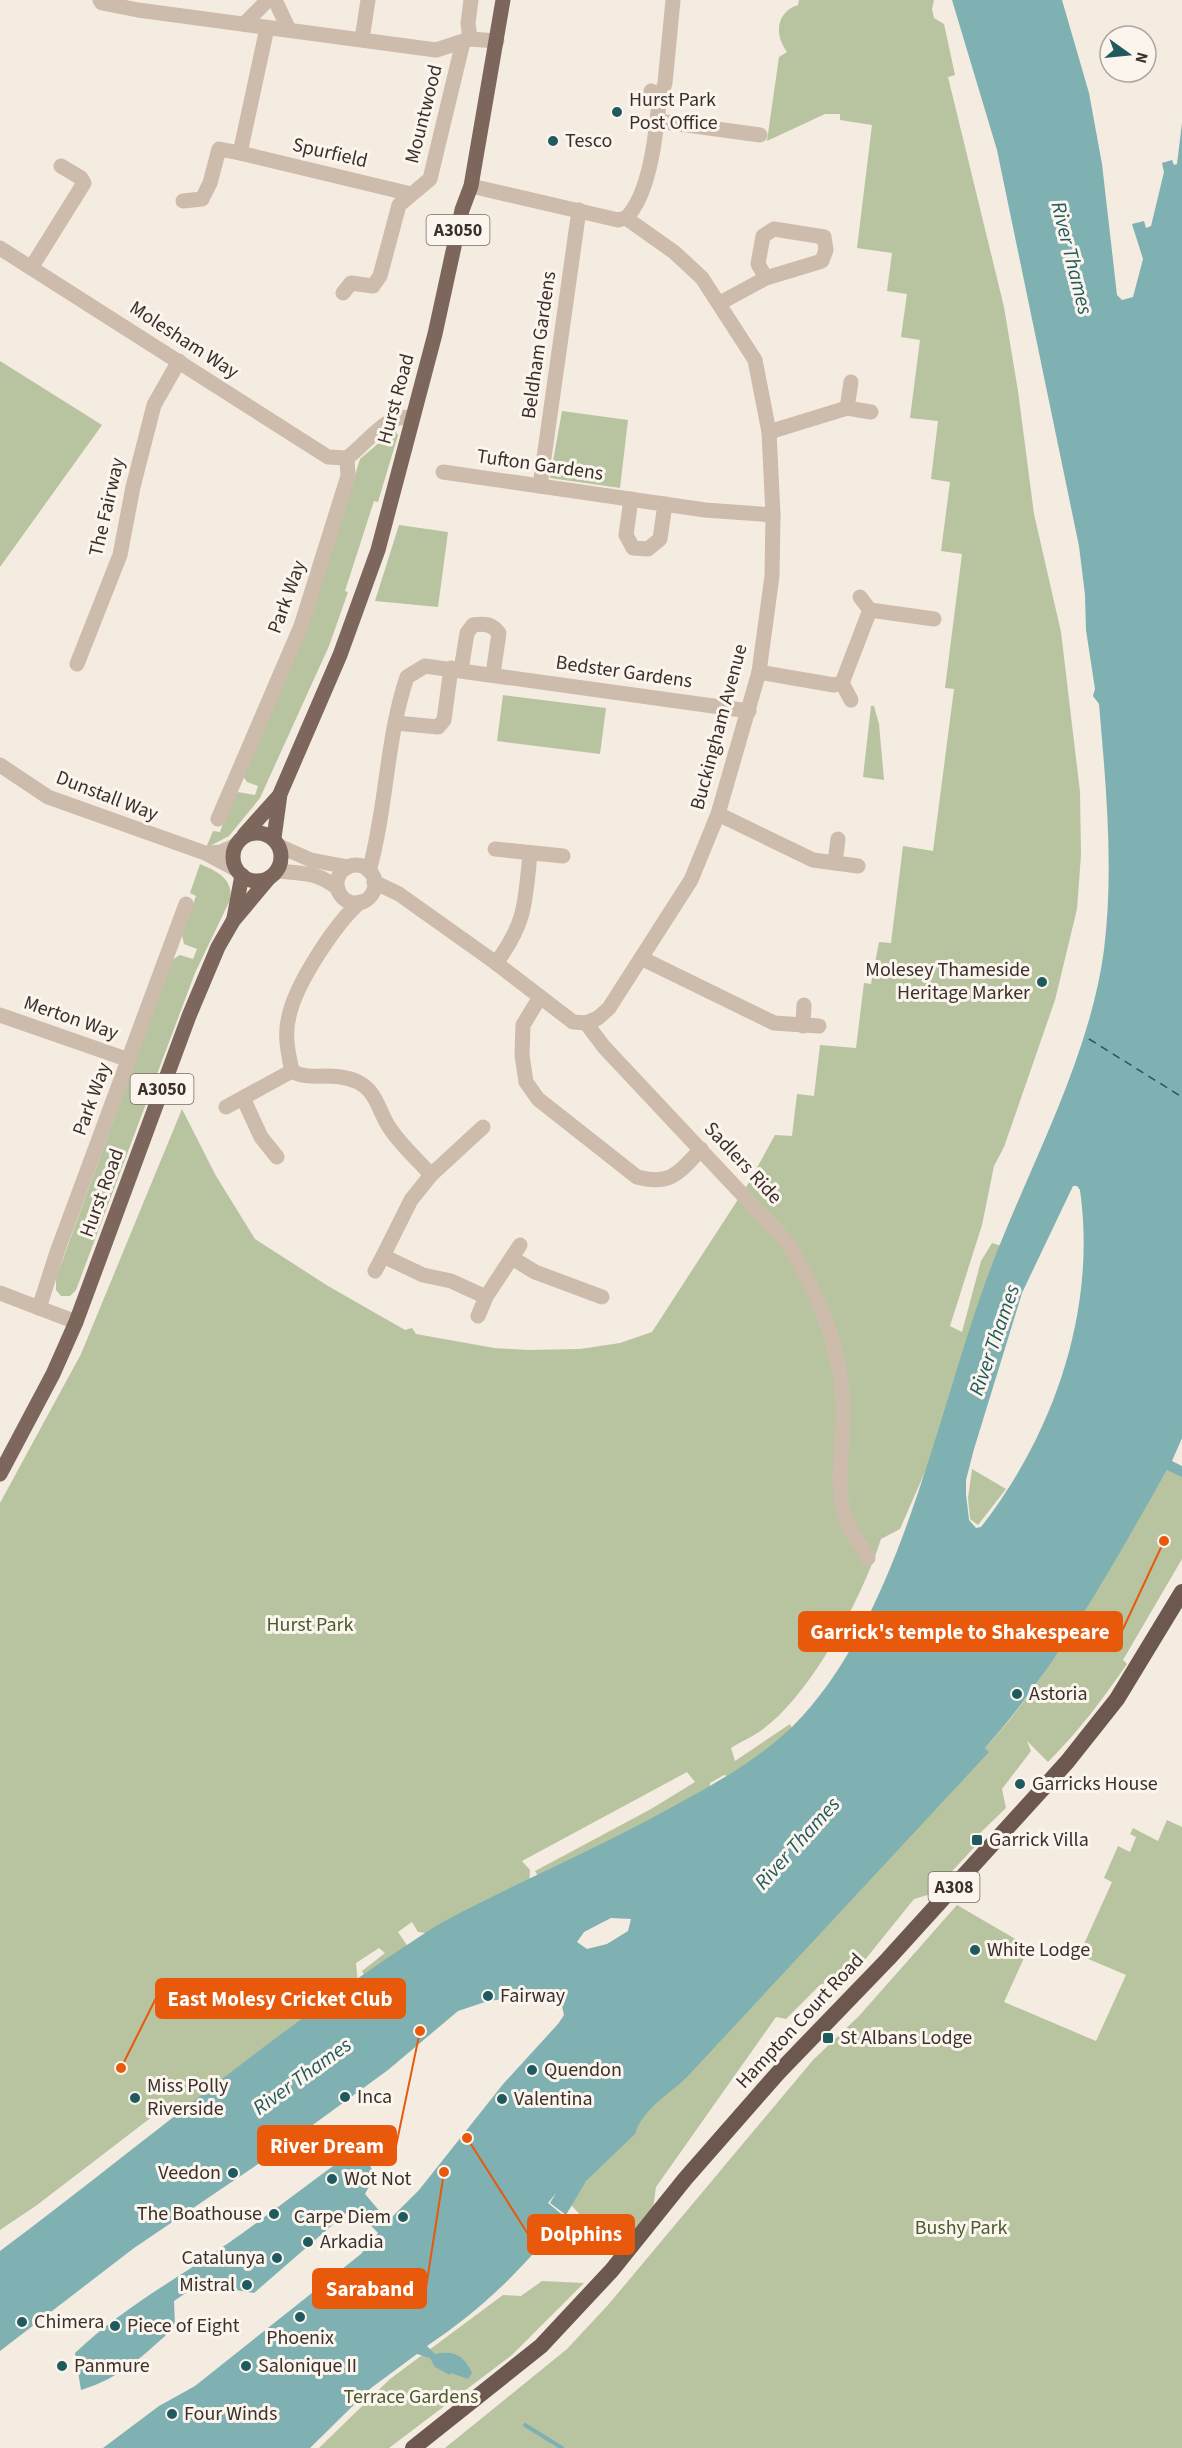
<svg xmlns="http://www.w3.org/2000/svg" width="1182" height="2448" font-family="'Source Sans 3',sans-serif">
	<rect width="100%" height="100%" fill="#f4ebe1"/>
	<!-- green -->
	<g fill="#b8c4a0">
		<path d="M 799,0 L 934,0 L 932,9 L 934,18 L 944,24 L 955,75 L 948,77 L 1004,307 L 1018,391 L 1034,514 L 1061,632 L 1080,792 L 1081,855 L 1077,909 L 1055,1000 L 1004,1147 L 994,1166 L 982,1225 L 950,1326 L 962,1332 L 981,1261 L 992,1243 L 1005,1247 L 935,1449 L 900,1529 L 881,1539 C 863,1596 810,1698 759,1732 C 750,1738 740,1742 731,1748 L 735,1761 L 790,1724 L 796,1736 L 739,1780 L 724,1775 L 710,1783 L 707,1811 L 541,1881 L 535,1871 L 651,1809 L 695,1782 L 687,1772 L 522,1861 L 530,1870 L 529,1891 L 441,1935 L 418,1932 L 412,1922 L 398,1932 L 413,1954 L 368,1982 L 362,1971 L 385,1953 L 379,1948 L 356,1963 L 358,1984 L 179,2119 L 174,2100 L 37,2205 L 0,2230 L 0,1503 L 81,1354 L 182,1109 L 216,1176 L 255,1239 L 328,1286 L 405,1330 L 412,1328 L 416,1334 L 494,1348 L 527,1350 L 580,1349 L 620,1343 L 652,1332 L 748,1184 L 775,1135 L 792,1136 L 797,1094 L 814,1096 L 820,1045 L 856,1048 L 864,983 L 871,984 L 879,942 L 891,943 L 903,846 L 933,851 L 954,689 L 945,688 L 962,554 L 941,551 L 950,482 L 931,479 L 938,421 L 910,418 L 920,340 L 901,337 L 907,294 L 887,291 L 892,253 L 857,248 L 872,125 L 840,120 L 840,114 L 825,114 L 767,141 L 779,57 L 787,52 C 774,35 776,12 798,5 Z"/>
		<path d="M 0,361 L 102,425 L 0,567 Z"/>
		<path d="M 562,411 L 628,420 L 620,488 L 550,478 Z"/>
		<path d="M 394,430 L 398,435 L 378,502 L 374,501 L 345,591 L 348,592 L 329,646 L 260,798 L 229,836 L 206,848 L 213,831 L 220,832 L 232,798 L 238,792 L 255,795 L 258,786 L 247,782 L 243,776 L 311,616 L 360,459 Z"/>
		<path d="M 399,525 L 448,532 L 438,607 L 375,601 Z"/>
		<path d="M 503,695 L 606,708 L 600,754 L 497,741 Z"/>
		<path d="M 871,706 L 874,706 L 879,724 L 884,780 L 863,777 Z"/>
		<path d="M 200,864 C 217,871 234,879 230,900 L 195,973 L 76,1290 L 70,1296 L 61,1296 L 56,1290 L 56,1278 L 172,960 L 180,955 L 193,959 L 197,949 L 184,944 L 182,935 L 196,896 L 190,893 Z"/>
		<path d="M 1182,1467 L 1182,1559 L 1123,1660 L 1127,1664 C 1103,1699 1078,1732 1048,1762 L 1027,1741 L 1031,1751 L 1002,1789 L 1006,1808 L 979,1834 L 981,1840 L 931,1894 L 914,1899 L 847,1982 L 821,1984 L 786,2019 L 776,2017 L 656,2187 L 653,2209 L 616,2252 L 568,2202 L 716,2027 L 732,2028 L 750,2005 L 893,1854 L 893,1848 L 902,1844 L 988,1752 L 985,1748 C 1021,1708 1053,1667 1071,1616 L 1079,1617 L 1167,1470 Z"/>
		<path d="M 972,1469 L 1006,1489 L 978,1525 L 970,1519 L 968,1498 Z"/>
		<path d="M 1167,1820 L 1182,1827 L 1182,2448 L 445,2448 L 567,2349 L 608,2305 L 813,2060 L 859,2016 L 957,1905 L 1029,1947 L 1004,2002 L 1096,2041 L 1126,1975 L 1079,1955 L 1112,1882 L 1104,1878 L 1118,1846 L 1130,1852 L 1136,1837 L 1130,1834 L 1133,1828 L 1158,1841 Z"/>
		<path d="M 542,2281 L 584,2283 L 512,2355 L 389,2448 L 319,2448 L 390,2379 L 503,2295 L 521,2296 Z"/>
	</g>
	<!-- water -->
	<path fill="#7fb0b2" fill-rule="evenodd" d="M 952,0 L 1062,0 L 1089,93 L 1102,164 L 1117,295 L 1122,300 L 1133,297 L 1143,259 L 1132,224 L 1144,221 L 1146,228 L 1151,226 L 1164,172 L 1162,163 L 1172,160 L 1174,165 L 1177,164 L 1182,123 L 1182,1438 L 1172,1461 L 1182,1466 L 1182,1477 L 1167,1470 C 1114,1563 1056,1669 985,1748 L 989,1752 L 687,2077 C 669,2095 643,2108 635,2134 L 586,2181 L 566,2215 L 550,2203 L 556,2193 L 548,2203 L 565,2217 C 520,2271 485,2307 427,2346 L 435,2354 C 454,2350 464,2355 472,2373 L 468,2379 L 451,2373 L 450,2375 L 435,2367 L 430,2358 L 417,2354 L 371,2388 L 310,2448 L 103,2448 L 159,2406 L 195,2386 L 361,2254 L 378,2233 L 353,2207 L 254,2293 L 199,2284 L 174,2301 L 175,2327 C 145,2354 121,2378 81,2390 L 75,2353 C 114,2316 157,2290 202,2261 C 251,2229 297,2192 344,2158 L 366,2158 L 375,2175 L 365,2194 L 388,2221 L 419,2190 L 504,2083 L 558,2024 L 564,2015 L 562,2006 L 550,2001 L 520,1997 L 488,2001 L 458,2011 L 388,2070 L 273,2154 L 134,2248 L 0,2351 L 0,2251 C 140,2147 273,2032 419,1937 C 450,1916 485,1901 518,1884 C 577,1856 636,1828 692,1796 C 728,1776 763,1755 793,1726 C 899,1620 936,1417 987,1278 C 1026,1171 1089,1063 1104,950 C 1114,869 1106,785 1099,704 L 1093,696 L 1095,689 L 1086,630 L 1085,595 L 1079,546 L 997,150 ZM 1073,1186 L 1077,1186 L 1080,1190 C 1097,1309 1054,1434 981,1527 L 976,1528 L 969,1520 L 966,1494 L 966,1480 L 974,1449 L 1022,1293 ZM 611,1918 L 631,1919 L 628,1931 L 607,1944 L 587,1949 L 577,1942 L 584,1932 Z"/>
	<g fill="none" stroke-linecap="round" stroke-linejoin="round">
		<!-- stream -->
		<path stroke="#7fb0b2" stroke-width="4" d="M 525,2425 L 562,2448"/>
		<!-- ferry -->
		<path stroke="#1f5a5e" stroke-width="1.5" stroke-dasharray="8 6" stroke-linecap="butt" d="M 1089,1039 L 1182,1097"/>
		<!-- minor -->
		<g stroke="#cdbbac" stroke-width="15">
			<path d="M 100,0 L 102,3 L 138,10 L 436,50 L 470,39 L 497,41"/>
			<path d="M 275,0 L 289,30"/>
			<path d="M 244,24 L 268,0"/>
			<path d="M 267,28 L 240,153 L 411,194"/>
			<path d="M 362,39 L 368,0"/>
			<path d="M 470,39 L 468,23 L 471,0"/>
			<path d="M 659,102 L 665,83 L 673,0"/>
			<path d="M 658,121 L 760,135"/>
			<path d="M 471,186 L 618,220 L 626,218 L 674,252 L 702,278 L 755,360 L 769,432 L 773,515 L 772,576 L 759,672 L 718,814 L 691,880 L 609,1008 L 598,1018 L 586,1023"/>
			<path d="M 183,201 L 202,199 L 210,183 L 219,149 L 240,153"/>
			<path d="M 626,218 C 650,194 656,134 659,102 L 651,91"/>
			<path d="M 0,248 L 328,457 L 347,458 C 367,444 386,412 412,418"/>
			<path d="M 31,268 L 84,183 L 81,178 L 61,166"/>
			<path d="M 343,293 L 351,283 L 373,286 L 380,276 L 399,205 L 430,179 L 463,42"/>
			<path d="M 720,303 L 766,278 L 822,261 L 826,250 L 824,237 L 774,229 L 763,236 L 758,264 L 766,278"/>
			<path d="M 847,408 L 851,382"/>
			<path d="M 769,432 L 847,408 L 871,412"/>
			<path d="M 443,472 L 705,510 L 773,515"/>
			<path d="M 540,486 L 579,210"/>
			<path d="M 631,499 L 626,535 L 633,548 L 648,549 L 660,539 L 665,504"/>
			<path d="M 860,597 L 870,610 L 934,619"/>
			<path d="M 77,664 L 120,555 L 133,487 L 154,405 L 179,361"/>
			<path d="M 461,670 L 467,633 L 473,625 C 484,623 492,624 499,633 L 493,674"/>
			<path d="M 759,672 L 834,685 L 842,683 L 870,610"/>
			<path d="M 842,683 L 851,700"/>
			<path d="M 396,723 L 438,727 L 444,720 L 451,668"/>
			<path d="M 0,765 L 48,797 L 205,853 L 237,870"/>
			<path d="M 718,814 L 813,860 L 858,866"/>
			<path d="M 218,819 L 301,626 L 348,476 L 347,458"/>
			<path d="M 279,846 L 311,860 L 348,867"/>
			<path d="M 495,849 L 563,856"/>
			<path d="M 208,853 L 221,852 L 235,846"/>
			<path d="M 835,863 L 838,839"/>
			<circle cx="356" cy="884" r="19"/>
			<path d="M 277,871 C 301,873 319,872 338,889"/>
			<path d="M 369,871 C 387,807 386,739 407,677 L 425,666 L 749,711"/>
			<path d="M 374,882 L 399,894 L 496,963 L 573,1022 L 586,1023 L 604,1047 L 788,1243 C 817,1295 839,1340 843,1400 C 845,1437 835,1478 844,1514 C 848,1529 861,1545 868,1558"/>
			<path d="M 360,902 C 336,923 296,983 289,1016 C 284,1034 288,1053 292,1071 C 309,1082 333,1070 358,1082 C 378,1092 379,1114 391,1130 C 402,1146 418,1160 431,1175"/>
			<path d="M 643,959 L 774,1023 L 819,1026"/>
			<path d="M 496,963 C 526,923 525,903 530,854"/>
			<path d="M 540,997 L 523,1025 L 522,1055 L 526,1082 L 538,1099 L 637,1177 C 671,1186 679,1173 701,1149"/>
			<path d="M 0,1015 L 129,1060"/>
			<path d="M 803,1026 L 804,1005"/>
			<path d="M 243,1098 L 261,1137 L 277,1157"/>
			<path d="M 226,1107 L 292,1071"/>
			<path d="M 483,1127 L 431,1175 L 411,1200 L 383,1256 L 423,1275 L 451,1281 L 486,1297"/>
			<path d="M 512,1258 L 535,1272 L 602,1297"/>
			<path d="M 375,1271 L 383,1256"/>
			<path d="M 0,1293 L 76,1322"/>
			<path d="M 39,1308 L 57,1252 L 186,904"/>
			<path d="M 478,1316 L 486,1297 L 520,1245"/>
		</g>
		<!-- primary -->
		<g stroke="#7d675c" stroke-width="15">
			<circle cx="257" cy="857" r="24"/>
			<path d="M 244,835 L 278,797"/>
			<path d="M 274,838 L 280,794 L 340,655 L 378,550 L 435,334 L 462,210 L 471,186 L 503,0"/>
			<path d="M 234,918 L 242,875"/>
			<path d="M 0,1474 L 53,1374 L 76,1322 L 189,1016 L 218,947 L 233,921 L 269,878"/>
		</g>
		<!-- trunk -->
		<path stroke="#6c584f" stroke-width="16" d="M 413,2448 L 541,2346 L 612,2270 L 685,2179 L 778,2073 L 888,1959 L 1067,1762 L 1117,1699 L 1182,1592"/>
	</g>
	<!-- markers -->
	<g fill="#1f5a5e" stroke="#fbf5ee" stroke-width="2">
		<circle cx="617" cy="112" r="6"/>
		<circle cx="553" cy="141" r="6"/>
		<circle cx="1042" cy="982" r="6"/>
		<circle cx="1017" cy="1694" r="6"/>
		<circle cx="1020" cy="1784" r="6"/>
		<rect x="971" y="1834" width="12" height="12" rx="3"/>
		<circle cx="975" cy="1950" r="6"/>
		<circle cx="488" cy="1996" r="6"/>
		<rect x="822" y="2032" width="12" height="12" rx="3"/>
		<circle cx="532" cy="2070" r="6"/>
		<circle cx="345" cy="2097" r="6"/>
		<circle cx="135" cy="2098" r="6"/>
		<circle cx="502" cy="2099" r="6"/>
		<circle cx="233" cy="2173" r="6"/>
		<circle cx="332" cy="2179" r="6"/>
		<circle cx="274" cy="2214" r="6"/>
		<circle cx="403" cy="2217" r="6"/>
		<circle cx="308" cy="2242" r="6"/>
		<circle cx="277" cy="2258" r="6"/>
		<circle cx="247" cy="2285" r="6"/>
		<circle cx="300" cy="2317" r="6"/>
		<circle cx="22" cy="2322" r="6"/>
		<circle cx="115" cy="2326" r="6"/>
		<circle cx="62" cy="2366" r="6"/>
		<circle cx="246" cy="2366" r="6"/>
		<circle cx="172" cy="2414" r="6"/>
	</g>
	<g text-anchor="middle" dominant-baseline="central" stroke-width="6" stroke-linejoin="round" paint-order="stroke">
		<!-- shield labels -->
		<g fill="#fbf5ee" stroke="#756b66" stroke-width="1.5">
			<rect x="426.5" y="215" width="63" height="30" rx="4.5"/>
			<rect x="130.5" y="1074" width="63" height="30" rx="4.5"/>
			<rect x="928.5" y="1872" width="51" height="30" rx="4.5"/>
		</g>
		<g font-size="18" font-weight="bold" fill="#3b302b">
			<text x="458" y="230">A3050</text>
			<text x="162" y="1089">A3050</text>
			<text x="954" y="1887">A308</text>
		</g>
		<!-- poi labels -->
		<g font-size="20" fill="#3b302b" stroke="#fbf5ee" text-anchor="start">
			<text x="629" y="100">Hurst Park<tspan x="629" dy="23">Post Office</tspan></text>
			<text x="565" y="141">Tesco</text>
			<text x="1030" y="970" text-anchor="end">Molesey Thameside<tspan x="1030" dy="23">Heritage Marker</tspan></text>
			<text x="1029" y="1694">Astoria</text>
			<text x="1032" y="1784">Garricks House</text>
			<text x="989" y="1840">Garrick Villa</text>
			<text x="987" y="1950">White Lodge</text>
			<text x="500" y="1996">Fairway</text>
			<text x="840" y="2038">St Albans Lodge</text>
			<text x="544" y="2070">Quendon</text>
			<text x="147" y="2086">Miss Polly<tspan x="147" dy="23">Riverside</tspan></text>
			<text x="357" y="2097">Inca</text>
			<text x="514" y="2099">Valentina</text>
			<text x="221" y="2173" text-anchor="end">Veedon</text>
			<text x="344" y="2179">Wot Not</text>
			<text x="262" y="2214" text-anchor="end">The Boathouse</text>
			<text x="391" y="2217" text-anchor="end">Carpe Diem</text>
			<text x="320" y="2242">Arkadia</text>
			<text x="265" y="2258" text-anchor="end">Catalunya</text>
			<text x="235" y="2285" text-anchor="end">Mistral</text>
			<text x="34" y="2322">Chimera</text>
			<text x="127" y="2326">Piece of Eight</text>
			<text x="300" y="2338" text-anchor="middle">Phoenix</text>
			<text x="74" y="2366">Panmure</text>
			<text x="258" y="2366">Salonique II</text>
			<text x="184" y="2414">Four Winds</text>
		</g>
		<!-- street labels -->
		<g font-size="20" fill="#3b302b" stroke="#fbf5ee">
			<text transform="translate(424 114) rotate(-76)">Mountwood</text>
			<text transform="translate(330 153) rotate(13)">Spurfield</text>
			<text transform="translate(184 340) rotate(33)">Molesham Way</text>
			<text transform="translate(539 345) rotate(-82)">Beldham Gardens</text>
			<text transform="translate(396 399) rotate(-75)">Hurst Road</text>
			<text transform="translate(540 465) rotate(8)">Tufton Gardens</text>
			<text transform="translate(107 507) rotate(-77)">The Fairway</text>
			<text transform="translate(287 597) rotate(-70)">Park Way</text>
			<text transform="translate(624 672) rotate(8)">Bedster Gardens</text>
			<text transform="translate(719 727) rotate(-75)">Buckingham Avenue</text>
			<text transform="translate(107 796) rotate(21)">Dunstall Way</text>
			<text transform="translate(71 1018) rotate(19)">Merton Way</text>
			<text transform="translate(92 1099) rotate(-70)">Park Way</text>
			<text transform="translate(743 1163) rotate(47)">Sadlers Ride</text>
			<text transform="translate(102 1193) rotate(-70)">Hurst Road</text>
			<text transform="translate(800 2021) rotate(-47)">Hampton Court Road</text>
		</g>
		<!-- park labels -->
		<g font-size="20" fill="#4a5a2e" stroke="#fbf5ee">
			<text x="310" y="1625">Hurst Park</text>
			<text x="961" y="2228">Bushy Park</text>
			<text x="411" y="2397">Terrace Gardens</text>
		</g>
		<!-- water labels -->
		<g font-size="21" font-style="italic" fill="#1f5a5e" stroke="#fbf5ee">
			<text transform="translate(1072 258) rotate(76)">River Thames</text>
			<text transform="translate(994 1340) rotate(-71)">River Thames</text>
			<text transform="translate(797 1843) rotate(-48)">River Thames</text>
			<text transform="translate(302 2076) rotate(-36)">River Thames</text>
		</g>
	</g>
	<!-- callouts -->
	<path fill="none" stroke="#e8590c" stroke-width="2" d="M1164 1541L1122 1631M121 2068L156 1998M420 2031L396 2146M467 2138L528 2234M444 2172L426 2288"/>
	<g fill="#e8590c" stroke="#fbf5ee" stroke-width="2">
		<circle cx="1164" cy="1541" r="6"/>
		<circle cx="121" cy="2068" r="6"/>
		<circle cx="420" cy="2031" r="6"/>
		<circle cx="467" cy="2138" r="6"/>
		<circle cx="444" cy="2172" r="6"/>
	</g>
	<g fill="#e8590c" stroke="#e8590c" stroke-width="2">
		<rect x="799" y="1612" width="323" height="39" rx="6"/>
		<rect x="156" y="1979" width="249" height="39" rx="6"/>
		<rect x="258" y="2126" width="138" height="39" rx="6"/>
		<rect x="528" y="2215" width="106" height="39" rx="6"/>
		<rect x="313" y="2269" width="113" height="39" rx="6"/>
	</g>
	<g font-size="21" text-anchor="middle" font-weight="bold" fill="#fff">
		<text x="960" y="1639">Garrick's temple to Shakespeare</text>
		<text x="280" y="2006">East Molesy Cricket Club</text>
		<text x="327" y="2153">River Dream</text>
		<text x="581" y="2241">Dolphins</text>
		<text x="370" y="2296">Saraband</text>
	</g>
	<!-- north arrow -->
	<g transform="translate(1128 54) rotate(105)"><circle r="28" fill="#fbf5ee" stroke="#aea6a0" stroke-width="1.5"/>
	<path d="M0-4.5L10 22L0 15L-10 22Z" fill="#1f5a5e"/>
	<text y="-9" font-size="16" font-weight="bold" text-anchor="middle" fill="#3b302b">N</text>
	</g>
</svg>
